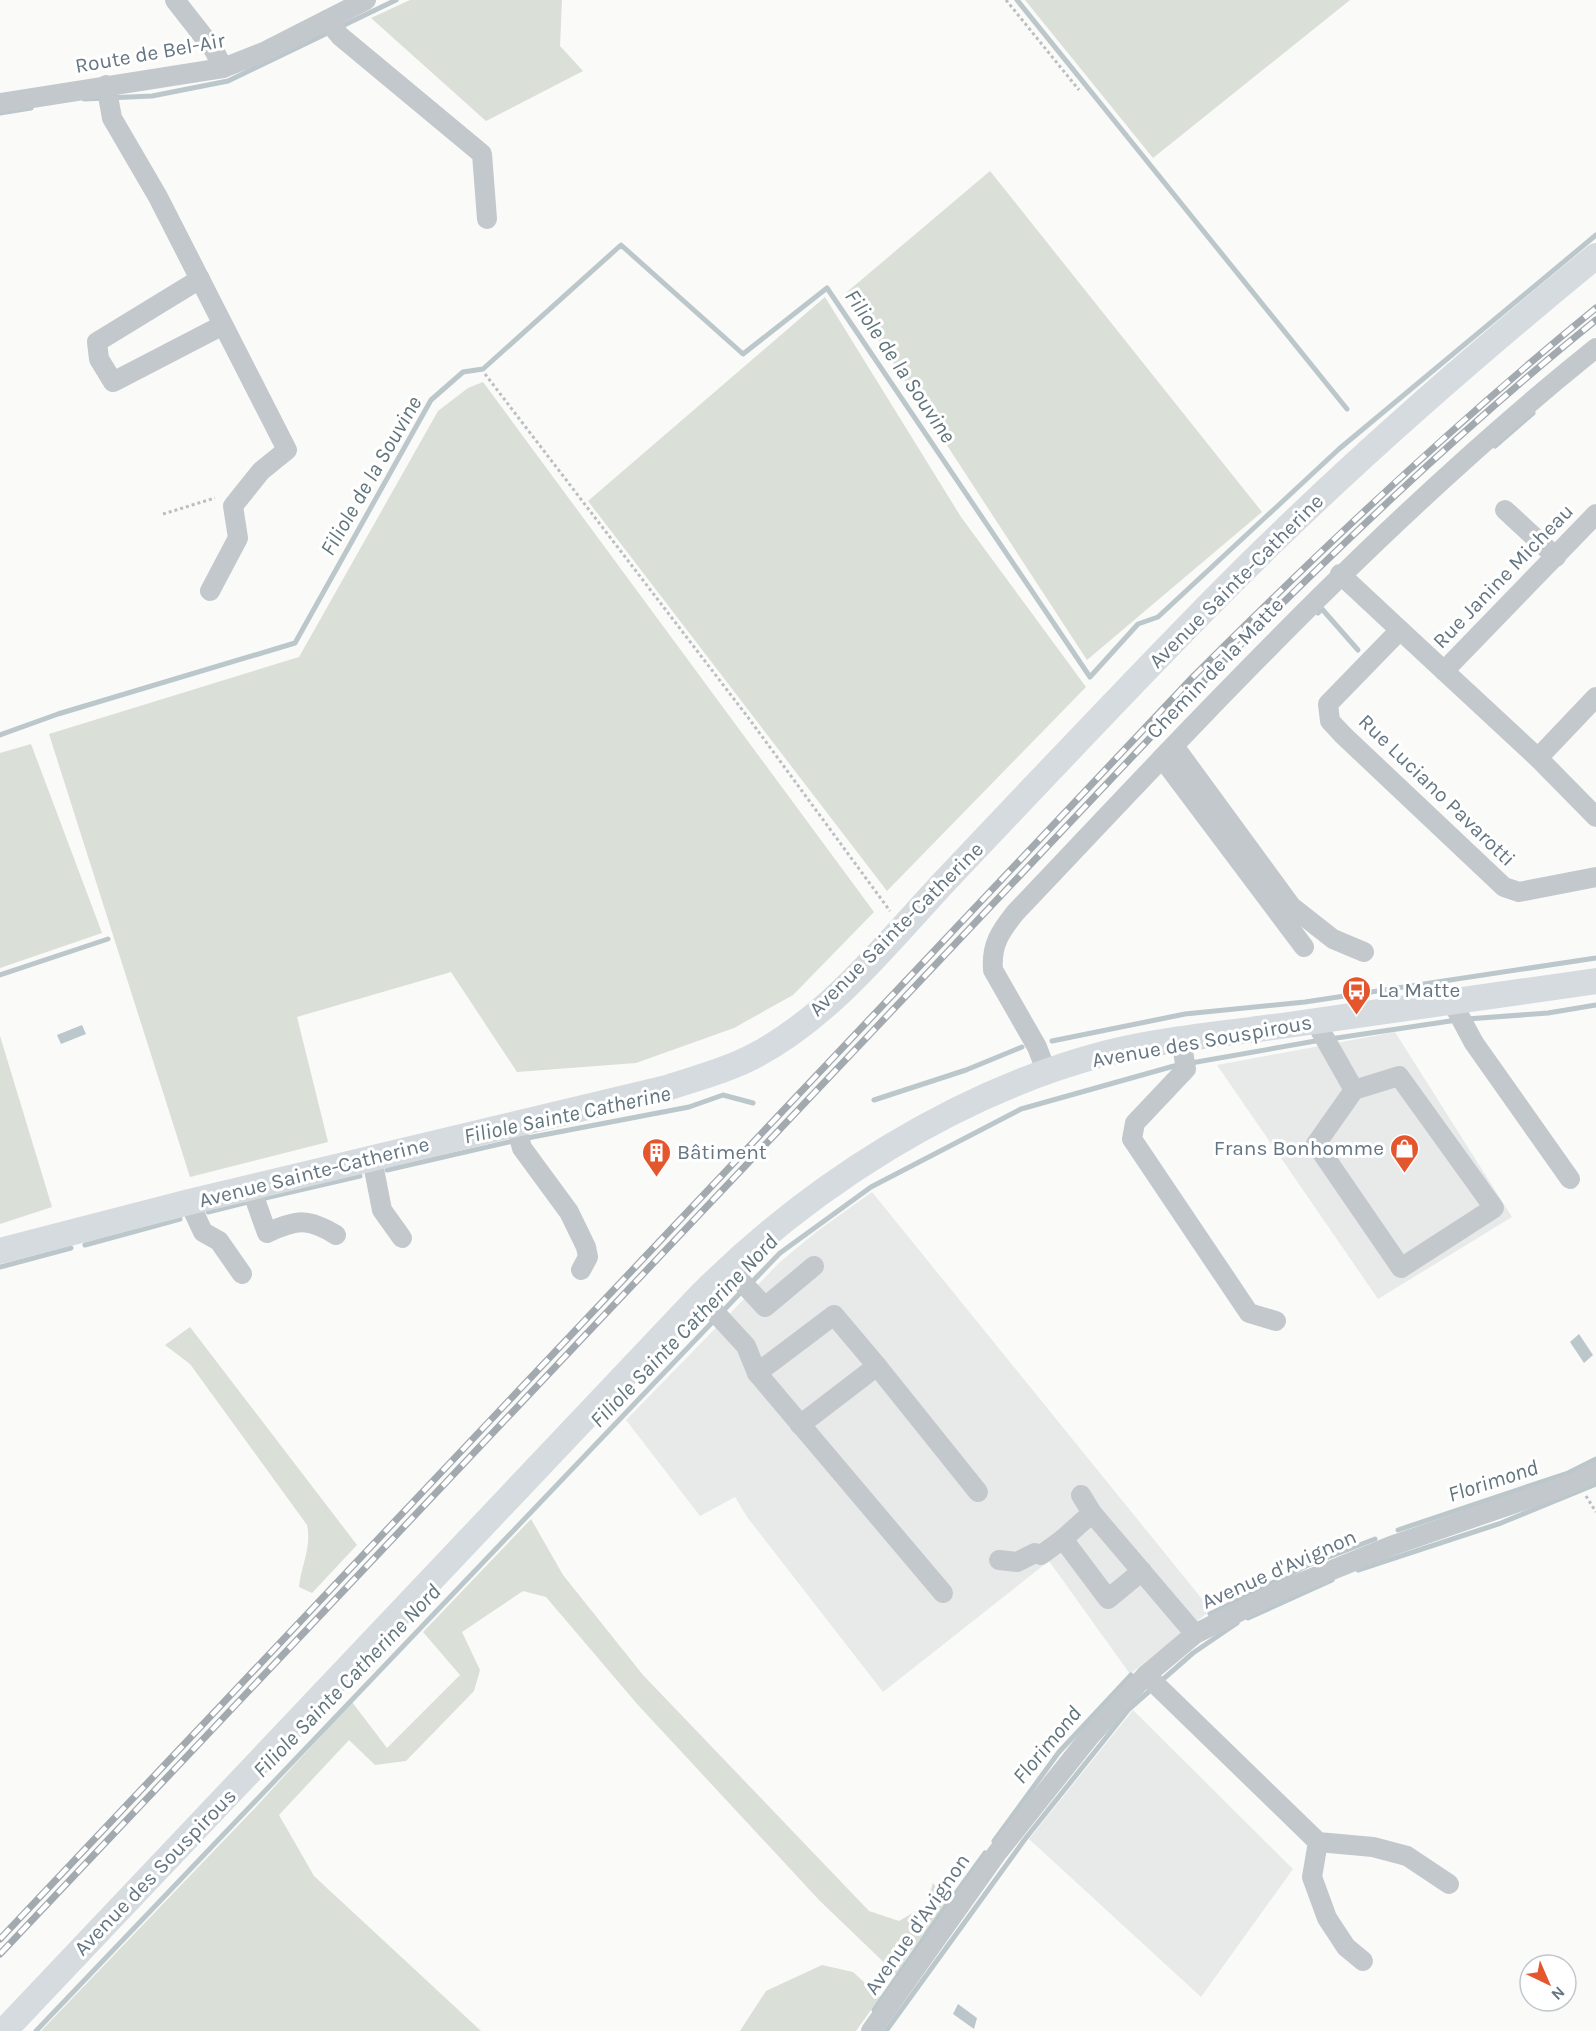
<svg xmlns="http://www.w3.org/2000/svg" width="1596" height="2031" font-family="Karla,sans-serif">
	<rect width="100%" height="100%" fill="#fafaf8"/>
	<!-- built -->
	<g fill="#e8e9e9">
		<path d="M 1395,1032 L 1512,1217 L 1378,1299 L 1217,1065 Z"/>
		<path d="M 872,1192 L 1211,1610 L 1130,1674 L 1049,1561 L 883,1692 L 747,1517 L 735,1497 L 700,1516 L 626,1420 L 780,1262 L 816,1232 Z"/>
		<path d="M 1133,1710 L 1293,1869 L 1201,1997 L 1029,1839 Z"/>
	</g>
	<!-- green -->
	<g fill="#dadfd7">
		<path d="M 410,0 L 562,0 L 560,46 L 583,71 L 486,121 L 371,18 Z"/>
		<path d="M 1025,0 L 1350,0 L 1153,158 Z"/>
		<path d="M 990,171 L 1262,512 L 1087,660 L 847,292 Z"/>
		<path d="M 825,297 L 961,517 L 1086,687 L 887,891 L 588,501 Z"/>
		<path d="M 483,382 L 874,912 L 793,995 L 734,1028 L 636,1063 L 517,1072 L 451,972 L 297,1017 L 328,1142 L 190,1177 L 49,734 L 299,657 L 438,411 L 468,388 Z"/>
		<path d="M 31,744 L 102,933 L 0,968 L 0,753 Z"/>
		<path d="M 0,1036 L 52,1207 L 0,1224 Z"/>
		<path d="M 190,1327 L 357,1545 L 312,1593 L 299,1587 C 301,1566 312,1546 307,1525 L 190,1364 L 165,1345 Z"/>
		<path d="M 531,1519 L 563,1575 L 643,1675 L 869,1911 L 899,1921 L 926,1905 L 933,1883 L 948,1903 L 908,1955 L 897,1975 L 819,1900 L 638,1705 L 546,1597 L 523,1591 L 462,1632 L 480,1670 L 474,1691 L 406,1761 L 375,1765 L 349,1740 L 279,1815 L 314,1876 L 481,2031 L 41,2031 L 254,1809 L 352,1702 L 387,1748 L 460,1675 L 423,1632 Z"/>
		<path d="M 822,1965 L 853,1972 L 880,1997 L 856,2031 L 740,2031 L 766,1991 Z"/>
	</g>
	<!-- water -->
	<g fill="#bbc7cb">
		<path d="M 82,1025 L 86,1034 L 61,1044 L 57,1035 Z"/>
		<path d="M 1579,1334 L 1593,1355 L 1584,1363 L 1570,1342 Z"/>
		<path d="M 958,2004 L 977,2018 L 974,2029 L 953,2014 Z"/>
	</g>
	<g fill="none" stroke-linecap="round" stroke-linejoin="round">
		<!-- stream -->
		<g stroke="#bbc7cb" stroke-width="5">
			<path d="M 1017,0 L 1347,409"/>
			<path d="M 84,99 L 152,96 L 228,81 L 396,0"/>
			<path d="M 0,113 L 31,108"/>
			<path d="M 1495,446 L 1533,413"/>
			<path d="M 1318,613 L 1322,609 L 1358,650"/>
			<path d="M 0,735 L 58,714 L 295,643 L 431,400 L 463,372 L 483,369 L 621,245 L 743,354 L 827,288 L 1090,677 L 1138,624 L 1158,617 L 1339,449 L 1596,235"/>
			<path d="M 0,975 L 108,939"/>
			<path d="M 1467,1019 L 1548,1013 L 1596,1005"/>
			<path d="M 1330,1039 L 1457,1020"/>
			<path d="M 1052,1041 L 1185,1014 L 1305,1002 L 1596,958"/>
			<path d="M 874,1100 L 966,1070 L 1022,1047"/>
			<path d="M 387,1170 L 522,1139 L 689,1107 L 723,1095 L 753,1103"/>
			<path d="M 265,1198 L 360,1176"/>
			<path d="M 208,1212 L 248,1202"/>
			<path d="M 85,1245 L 180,1219"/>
			<path d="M 0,1267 L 71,1248"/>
			<path d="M 750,1284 L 780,1253 L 871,1187 L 1021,1109 L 1174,1066 L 1321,1040"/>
			<path d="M 1398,1530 L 1568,1473 L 1596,1459"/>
			<path d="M 1358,1570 L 1501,1523 L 1596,1484"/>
			<path d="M 1210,1614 L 1308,1565 L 1375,1539"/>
			<path d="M 1248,1618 L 1332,1580"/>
			<path d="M 994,1841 L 1059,1752 L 1131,1675"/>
			<path d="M 956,1893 L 985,1853"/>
			<path d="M 874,2010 L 947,1905"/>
			<path d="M 36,2031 L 743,1290"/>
			<path d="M 886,2031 L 1025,1839 L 1129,1709 L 1193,1653 L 1237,1623"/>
		</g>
		<!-- path -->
		<g stroke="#bbbfc2" stroke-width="3" stroke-dasharray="3 3" stroke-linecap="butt">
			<path d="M 1006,0 L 1079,90"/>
			<path d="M 485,374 L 747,716 L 890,911"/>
			<path d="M 163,514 L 215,498"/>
			<path d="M 1586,1496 L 1596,1512"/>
		</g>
		<!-- minor -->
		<g stroke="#c3c8cc" stroke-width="20">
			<path d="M 175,0 L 214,50 L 223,68"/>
			<path d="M 327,20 L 340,36 L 482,154 L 487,219"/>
			<path d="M 106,85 L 112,118 L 158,197 L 287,450 L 261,471 L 233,506 L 238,538 L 210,591"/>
			<path d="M 0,103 L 223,68 L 266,51 L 366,0"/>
			<path d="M 200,279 L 97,342 L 99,359 L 113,382 L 223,325"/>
			<path d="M 1505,510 L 1556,557"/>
			<path d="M 1340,574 L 1400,630"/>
			<path d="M 1444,671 L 1596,514"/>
			<path d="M 1174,746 L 1291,906 L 1333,939 L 1364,952"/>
			<path d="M 1162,758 L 1304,947"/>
			<path d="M 1538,758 L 1596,697"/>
			<path d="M 1596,817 L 1538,758 L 1400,630 L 1328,704 L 1330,721 L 1343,735 L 1504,887 L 1519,892 L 1596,877"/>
			<path d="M 1452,1002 L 1474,1043 L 1570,1179"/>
			<path d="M 1315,1021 L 1354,1090 L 1399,1076 L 1494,1208 L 1401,1268 L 1316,1144 L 1354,1090"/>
			<path d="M 1181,1040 L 1186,1069 L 1135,1123 L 1132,1139 L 1249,1313 L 1276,1321"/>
			<path d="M 1047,1073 L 1037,1047 L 993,970 C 991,945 1000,932 1015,913 C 1201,717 1384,518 1596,348"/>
			<path d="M 515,1123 L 522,1148 L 569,1212 L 586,1247 L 588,1257 L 581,1270"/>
			<path d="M 372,1159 L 382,1210 L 402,1238"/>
			<path d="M 251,1188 L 267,1233 C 297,1219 309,1218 336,1235"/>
			<path d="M 189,1202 L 203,1232 L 219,1241 L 242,1274"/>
			<path d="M 729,1268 L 765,1307 L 814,1266"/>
			<path d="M 700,1296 L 746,1346 L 757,1373 L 943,1593"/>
			<path d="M 757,1373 L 834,1315 L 877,1366"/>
			<path d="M 800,1425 L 877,1366 L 978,1492"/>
			<path d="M 1081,1495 L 1092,1513"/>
			<path d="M 999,1560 L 1017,1562 L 1035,1553 L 1041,1555 L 1063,1539"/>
			<path d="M 1142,1571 L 1108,1599 L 1063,1539 L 1092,1513 L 1195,1634"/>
			<path d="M 1146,1675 L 1318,1842 L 1373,1847 L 1407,1856 L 1449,1884"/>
			<path d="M 1318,1842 L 1312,1877 L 1327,1918 L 1346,1947 L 1363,1961"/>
			<path d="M 871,2031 L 997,1853 L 1090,1736 L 1146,1675 L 1195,1634 L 1278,1592 L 1391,1546 L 1576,1482 L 1596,1471"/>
		</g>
		<!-- major -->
		<g stroke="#d6dbdf" stroke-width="26">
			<path d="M 0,1251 L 189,1202 L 667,1088 C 697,1078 728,1070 756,1055 C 831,1015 888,942 945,881 C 1031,790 1116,700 1203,611 C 1326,485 1459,368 1596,256"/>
			<path d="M 4,2031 L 700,1296 C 809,1186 957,1092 1107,1053 C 1164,1039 1224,1034 1281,1026 C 1386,1011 1491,996 1596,981"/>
		</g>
		<defs>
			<g id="rail">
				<path d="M 0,1939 L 1194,676 C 1323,547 1455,423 1596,308"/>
				<path d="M 0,1954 L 1200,685 C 1327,558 1456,433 1596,320"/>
			</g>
		</defs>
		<!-- rail casing -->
		<use href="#rail" stroke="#a2aab0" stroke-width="7"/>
		<!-- rail -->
		<use href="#rail" stroke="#fff" stroke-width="4.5" stroke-dasharray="14" stroke-linecap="butt"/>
	</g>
	<!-- icons -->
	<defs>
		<symbol id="bus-pin" viewBox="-11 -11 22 30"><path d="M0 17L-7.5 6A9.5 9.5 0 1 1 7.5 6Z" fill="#e4572e" stroke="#fff"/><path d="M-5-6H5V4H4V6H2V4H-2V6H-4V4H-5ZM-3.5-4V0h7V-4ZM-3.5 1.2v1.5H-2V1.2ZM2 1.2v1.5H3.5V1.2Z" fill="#fff"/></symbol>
		<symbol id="shop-pin" viewBox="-11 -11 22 30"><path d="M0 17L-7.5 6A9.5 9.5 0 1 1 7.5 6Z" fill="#e4572e" stroke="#fff"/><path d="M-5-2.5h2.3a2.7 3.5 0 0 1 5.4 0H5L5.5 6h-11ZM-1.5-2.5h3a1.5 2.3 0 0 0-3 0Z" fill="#fff"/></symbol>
		<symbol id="building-pin" viewBox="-11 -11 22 30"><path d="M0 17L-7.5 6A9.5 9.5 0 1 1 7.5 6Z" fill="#e4572e" stroke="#fff"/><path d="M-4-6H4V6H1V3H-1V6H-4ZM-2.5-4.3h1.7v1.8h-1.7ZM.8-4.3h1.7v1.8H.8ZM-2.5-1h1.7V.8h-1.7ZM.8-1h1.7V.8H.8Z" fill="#fff"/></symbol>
	</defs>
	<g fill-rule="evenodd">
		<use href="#bus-pin" x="1340" y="974" width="33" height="45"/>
		<use href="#shop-pin" x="1388" y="1132" width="33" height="45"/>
		<use href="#building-pin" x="640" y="1136" width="33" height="45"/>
	</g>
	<g text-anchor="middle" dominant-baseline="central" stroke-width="6" stroke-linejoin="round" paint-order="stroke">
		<!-- street labels -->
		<g font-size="21" fill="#657683" stroke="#fff">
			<text transform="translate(150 53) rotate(-10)">Route de Bel-Air</text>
			<text transform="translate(1503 576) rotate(-46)">Rue Janine Micheau</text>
			<text transform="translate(1236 581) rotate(-45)">Avenue Sainte-Catherine</text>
			<text transform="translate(1215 668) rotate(-46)">Chemin de la Matte</text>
			<text transform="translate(1437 790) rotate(44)">Rue Luciano Pavarotti</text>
			<text transform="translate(896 929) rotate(-45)">Avenue Sainte-Catherine</text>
			<text transform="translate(1202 1041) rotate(-10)">Avenue des Souspirous</text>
			<text transform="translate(314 1172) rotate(-14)">Avenue Sainte-Catherine</text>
			<text transform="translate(1279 1569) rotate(-24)">Avenue d'Avignon</text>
			<text transform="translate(155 1872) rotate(-46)">Avenue des Souspirous</text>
			<text transform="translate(917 1924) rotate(-55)">Avenue d'Avignon</text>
		</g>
		<!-- poi labels -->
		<g font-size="21" fill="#657683" stroke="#fff" text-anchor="start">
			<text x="1378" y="990">La Matte</text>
			<text x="1384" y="1148" text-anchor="end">Frans Bonhomme</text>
			<text x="677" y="1152">Bâtiment</text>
		</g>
		<!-- water labels -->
		<g font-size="22" font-style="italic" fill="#60757c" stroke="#fff">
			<text transform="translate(900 366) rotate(56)">Filiole de la Souvine</text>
			<text transform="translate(371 476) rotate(-60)">Filiole de la Souvine</text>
			<text transform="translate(567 1115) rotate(-12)">Filiole Sainte Catherine</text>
			<text transform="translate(684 1331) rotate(-46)">Filiole Sainte Catherine Nord</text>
			<text transform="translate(1493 1481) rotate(-18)">Florimond</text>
			<text transform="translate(347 1681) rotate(-46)">Filiole Sainte Catherine Nord</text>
			<text transform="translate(1047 1745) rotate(-50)">Florimond</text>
		</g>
	</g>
	<!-- north arrow -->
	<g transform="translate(1548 1983) rotate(136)"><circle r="28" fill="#ffffff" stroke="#c1c8cd" stroke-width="1.5"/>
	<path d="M0-4.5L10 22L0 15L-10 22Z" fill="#e4572e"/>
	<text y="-9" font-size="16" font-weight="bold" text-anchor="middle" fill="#657683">N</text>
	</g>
</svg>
